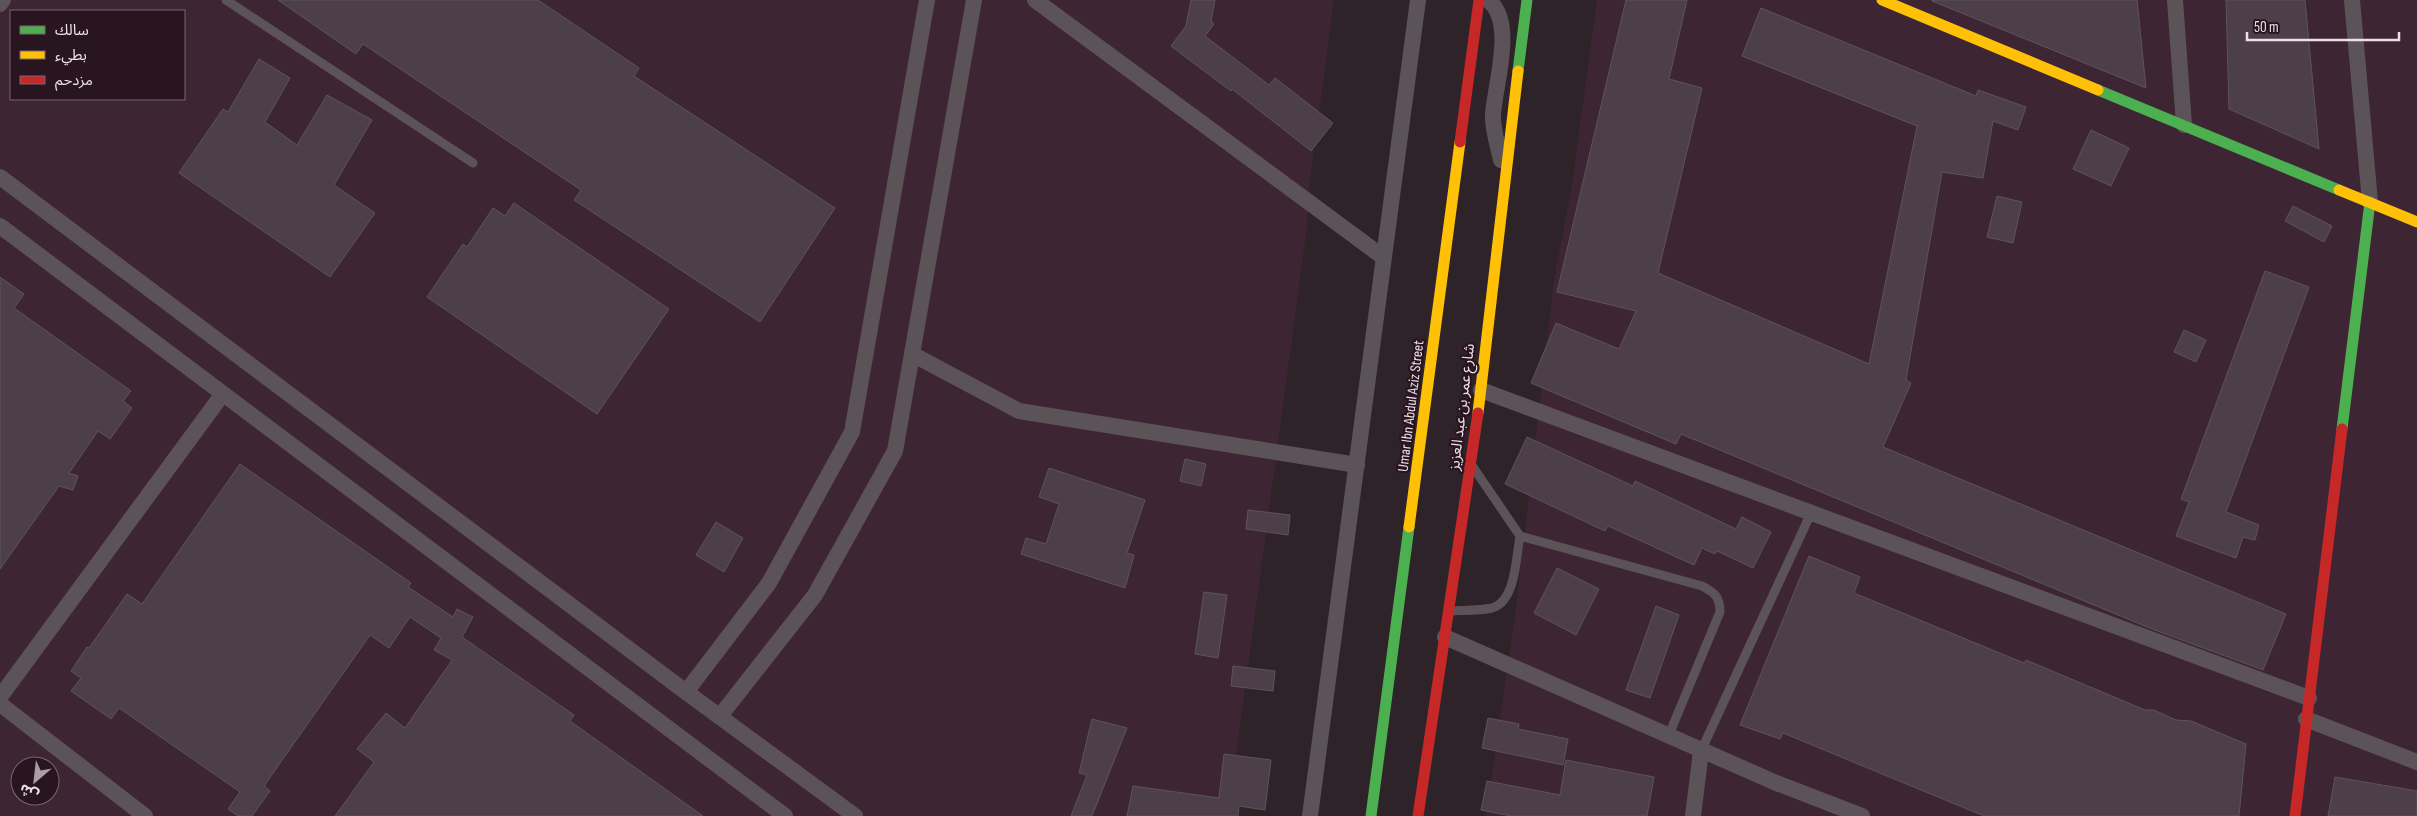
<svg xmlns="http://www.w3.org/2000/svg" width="2417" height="816" font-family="'Sofia Sans Condensed','Noto Sans Arabic',sans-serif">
	<rect width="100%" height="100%" fill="#2e2329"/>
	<!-- built -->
	<g fill="#3e2533" fill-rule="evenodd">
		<path d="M 0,0 L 1334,0 L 1309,189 L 1307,226 L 1228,816 L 0,816 ZM 11,11 L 184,11 L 184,99 L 11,99 ZM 20,766 L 50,766 L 50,796 L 20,796 Z"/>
		<path d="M 1597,0 L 2417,0 L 2417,816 L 1486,816 L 1515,616 L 1554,280 L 1572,185 Z"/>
	</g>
	<!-- building -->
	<g fill="#4c3f49" stroke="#5d545b">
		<path d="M 278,0 L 538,0 L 639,68 L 634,76 L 835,208 L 760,322 L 574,200 L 581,190 L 363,44 L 356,54 Z"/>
		<path d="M 1191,0 L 1215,0 L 1211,21 L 1214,24 L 1205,36 L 1269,85 L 1275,78 L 1333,123 L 1311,151 L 1232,89 L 1231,91 L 1171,46 L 1186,26 Z"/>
		<path d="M 1626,0 L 1687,0 L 1669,79 L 1702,88 L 1658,273 L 1869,364 L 1917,126 L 1742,56 L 1761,8 L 1976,96 L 1978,90 L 2026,107 L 2018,130 L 1993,121 L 1983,178 L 1942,172 L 1906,380 L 1911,383 L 1883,447 L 2286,614 L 2263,670 L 2152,629 L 1681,434 L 1676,444 L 1531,383 L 1556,323 L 1619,349 L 1636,311 L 1557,292 Z"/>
		<path d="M 1932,0 L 2137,0 L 2146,88 L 1932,1 Z"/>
		<path d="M 2226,0 L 2305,0 L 2319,149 L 2229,109 Z"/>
		<path d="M 259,59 L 290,78 L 265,122 L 297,145 L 327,95 L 372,120 L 334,185 L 375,213 L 330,277 L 179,173 L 223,109 L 228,112 Z"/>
		<path d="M 2091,130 L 2129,148 L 2111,186 L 2073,169 Z"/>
		<path d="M 1997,196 L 2022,202 L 2013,243 L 1987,237 Z"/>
		<path d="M 514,203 L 669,309 L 597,414 L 427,297 L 463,244 L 467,247 L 493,208 L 505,216 Z"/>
		<path d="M 2293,206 L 2332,226 L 2324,242 L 2285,221 Z"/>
		<path d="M 2265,271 L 2309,287 L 2226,512 L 2259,525 L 2255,540 L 2243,537 L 2236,558 L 2176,536 L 2189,502 L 2181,499 Z"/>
		<path d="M 0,277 L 24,294 L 14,308 L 131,391 L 123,401 L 132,408 L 110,439 L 98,431 L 69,473 L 78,476 L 73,490 L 59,486 L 0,569 Z"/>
		<path d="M 2184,330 L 2206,340 L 2196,362 L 2174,352 Z"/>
		<path d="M 1527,437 L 1633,486 L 1635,481 L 1736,529 L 1742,517 L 1771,532 L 1753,568 L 1717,551 L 1715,554 L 1702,548 L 1694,565 L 1608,526 L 1605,531 L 1505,484 Z"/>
		<path d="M 1185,459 L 1206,464 L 1201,486 L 1180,481 Z"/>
		<path d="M 240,464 L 411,583 L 408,587 L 453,617 L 457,609 L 473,617 L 462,637 L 574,715 L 570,721 L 703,816 L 335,816 L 374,762 L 357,749 L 386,713 L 405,728 L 452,660 L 434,650 L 441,638 L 410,617 L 389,648 L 370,635 L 264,786 L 270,791 L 252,816 L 238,816 L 228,809 L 240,792 L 119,708 L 111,719 L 71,691 L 81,678 L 71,671 L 87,647 L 89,648 L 127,594 L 142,604 Z"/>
		<path d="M 1049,468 L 1145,500 L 1127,553 L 1134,555 L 1125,588 L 1021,554 L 1026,538 L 1046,544 L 1059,504 L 1039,497 Z"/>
		<path d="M 1248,510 L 1290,515 L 1288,535 L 1246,529 Z"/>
		<path d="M 716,522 L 743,538 L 724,572 L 696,555 Z"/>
		<path d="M 1809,556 L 1860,577 L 1854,593 L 2024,663 L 2026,660 L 2145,710 L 2154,710 L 2176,720 L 2191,721 L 2246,744 L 2239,816 L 1984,816 L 1783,733 L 1780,739 L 1740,725 Z"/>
		<path d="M 1557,568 L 1599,589 L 1576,635 L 1534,613 Z"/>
		<path d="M 1204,592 L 1227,595 L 1218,658 L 1195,654 Z"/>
		<path d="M 1656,606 L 1679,615 L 1650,698 L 1626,690 Z"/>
		<path d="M 1233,666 L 1275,671 L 1273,691 L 1231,686 Z"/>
		<path d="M 1488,718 L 1519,724 L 1518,729 L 1568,739 L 1563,765 L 1482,748 Z"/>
		<path d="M 1092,719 L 1127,728 L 1092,816 L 1071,816 L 1087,775 L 1079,773 Z"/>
		<path d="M 1224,754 L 1271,760 L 1265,810 L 1239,806 L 1238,816 L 1127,816 L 1133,786 L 1219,798 Z"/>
		<path d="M 1566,760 L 1654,777 L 1647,816 L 1511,816 L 1481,810 L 1487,781 L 1560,795 Z"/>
		<path d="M 2335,777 L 2417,791 L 2417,816 L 2328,816 Z"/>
	</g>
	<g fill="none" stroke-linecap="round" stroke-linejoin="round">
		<!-- lane -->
		<g stroke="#5c5358" stroke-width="9">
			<path d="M 226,0 L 473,163"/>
			<path d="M 1473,467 L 1520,536 L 1702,586 C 1715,593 1720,597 1720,612 L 1668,737"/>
			<path d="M 1449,611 C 1462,610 1479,611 1492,608 C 1516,601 1516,557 1520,536"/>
			<path d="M 1701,751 L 1811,513"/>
		</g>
		<!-- street -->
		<g stroke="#5c5358" stroke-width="16">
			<path d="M 1035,0 L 1383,257"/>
			<path d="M 1488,0 C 1516,21 1495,84 1493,114 C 1492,128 1498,146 1501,160"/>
			<path d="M 2175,0 L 2184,125"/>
			<path d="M 2352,0 L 2370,202"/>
			<path d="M 0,4 L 3,0"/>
			<path d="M 0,177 L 686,692 L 855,816"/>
			<path d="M 0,226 L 785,816"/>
			<path d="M 912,354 L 1019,411 L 1357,465"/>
			<path d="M 1481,390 L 2309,698"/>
			<path d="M 1445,637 L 1774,782 L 1862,816"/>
			<path d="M 686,692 L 769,583 L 852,432 L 927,0"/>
			<path d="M 0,697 L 222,395"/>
			<path d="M 0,704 L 145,816"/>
			<path d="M 720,716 L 815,595 L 895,451 L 974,0"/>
			<path d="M 2306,719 L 2417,762"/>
			<path d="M 1310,816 L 1418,0"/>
			<path d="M 1693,816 L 1701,751"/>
		</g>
		<!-- fast -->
		<g stroke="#4caf50" stroke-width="11">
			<path d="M 1518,71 L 1527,0"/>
			<path d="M 2098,90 L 2339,190"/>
			<path d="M 2342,429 L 2370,202"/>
			<path d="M 1371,816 L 1409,527"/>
		</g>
		<!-- slow -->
		<g stroke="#ffc107" stroke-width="11">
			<path d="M 1882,0 L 2098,90"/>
			<path d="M 2339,190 L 2417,222"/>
			<path d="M 1478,413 L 1518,71"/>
			<path d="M 1409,527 L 1460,142"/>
		</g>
		<!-- jam -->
		<g stroke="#c62828" stroke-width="11">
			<path d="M 1460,142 L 1479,0"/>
			<path d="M 1418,816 L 1478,413"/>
			<path d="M 2295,816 L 2342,429"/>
		</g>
	</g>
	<g text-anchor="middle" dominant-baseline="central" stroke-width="4.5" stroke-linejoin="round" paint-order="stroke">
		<!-- street labels -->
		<g font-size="15" fill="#eedfe7" stroke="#291520">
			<text transform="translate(1411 406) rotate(-83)">Umar Ibn Abdul Aziz Street</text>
			<text transform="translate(1462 407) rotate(-83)">شارع عمر بن عبد العزيز</text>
		</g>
	</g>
	<!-- legend -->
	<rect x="10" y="10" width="175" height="90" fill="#291520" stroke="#786670"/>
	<rect x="20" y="26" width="25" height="8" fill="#4caf50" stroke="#786670"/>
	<text x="55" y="35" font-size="15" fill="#eedfe7">سالك</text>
	<rect x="20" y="51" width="25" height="8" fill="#ffc107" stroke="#786670"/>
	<text x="55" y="60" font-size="15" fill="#eedfe7">بطيء</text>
	<rect x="20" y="76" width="25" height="8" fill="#c62828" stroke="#786670"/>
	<text x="55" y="85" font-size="15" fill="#eedfe7">مزدحم</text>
	<!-- north arrow -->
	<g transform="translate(35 781) rotate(208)"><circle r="24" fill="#291520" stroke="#786670"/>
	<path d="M0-4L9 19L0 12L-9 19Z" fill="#ab9da4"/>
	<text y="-8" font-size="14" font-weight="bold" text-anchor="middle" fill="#eedfe7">ش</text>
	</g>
	<!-- scale -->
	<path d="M2247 32v8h152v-8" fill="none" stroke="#eedfe7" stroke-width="2.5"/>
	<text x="2254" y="32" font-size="15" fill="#eedfe7" stroke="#291520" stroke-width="4" paint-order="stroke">50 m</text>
</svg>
